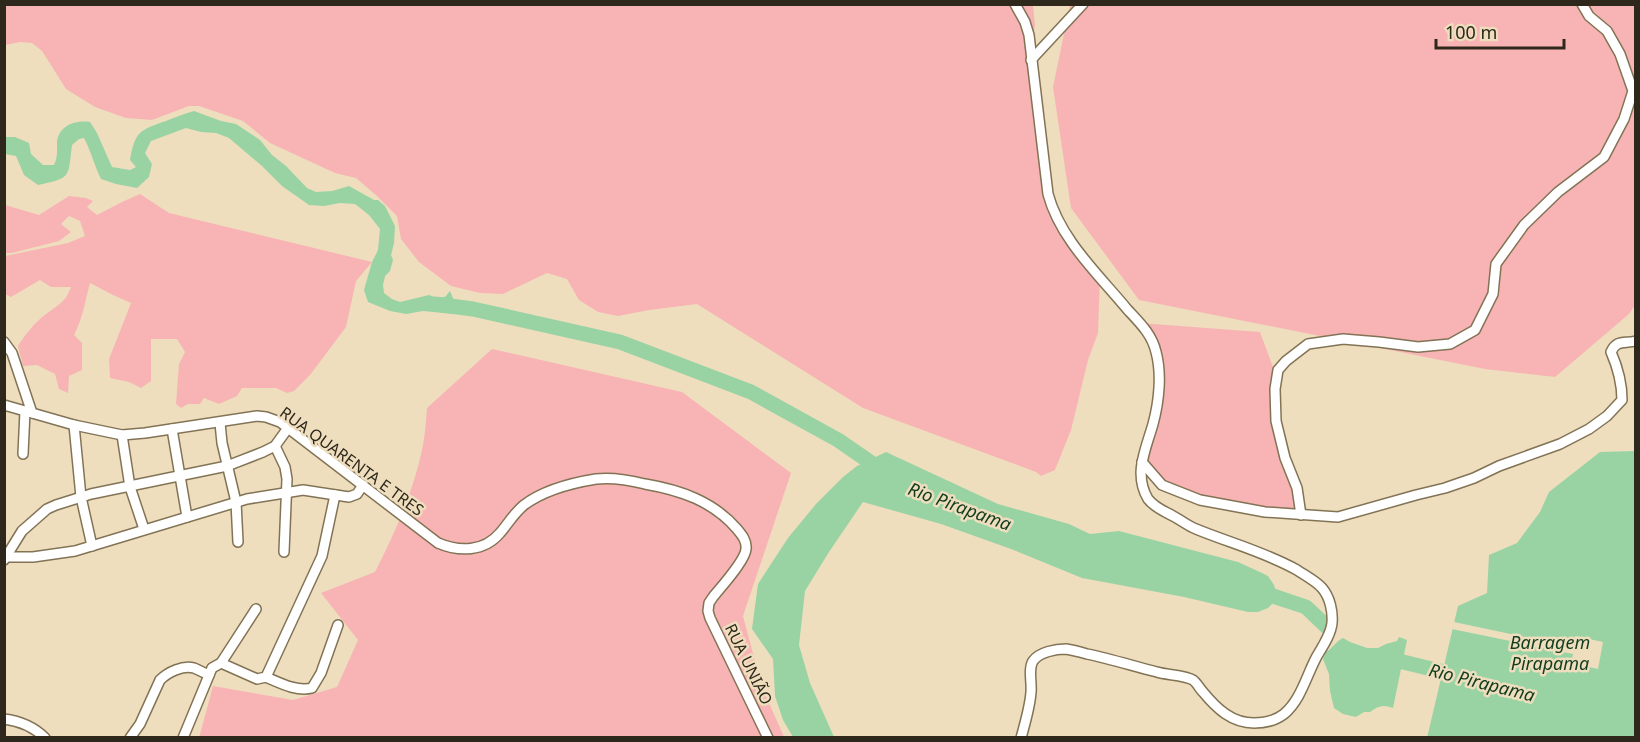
<svg xmlns="http://www.w3.org/2000/svg" width="1640" height="742" font-family="'Noto Sans',sans-serif">
	<rect width="100%" height="100%" fill="#eedebe"/>
	<!-- green -->
	<g fill="#f8b4b4">
		<path d="M 5,4 L 1033,5 L 1035,26 L 1030,51 L 1052,209 L 1100,276 L 1098,333 L 1088,360 L 1071,430 L 1055,470 L 1041,476 L 1036,472 L 863,408 L 697,304 L 649,310 L 618,316 L 598,312 L 579,300 L 567,279 L 547,273 L 503,294 L 480,293 L 451,286 L 419,262 L 401,239 L 397,216 L 377,196 L 356,178 L 335,173 L 270,143 L 243,121 L 199,106 L 189,106 L 152,120 L 126,118 L 95,107 L 66,89 L 42,51 L 32,43 L 20,42 L 5,45 Z"/>
		<path d="M 1070,5 L 1635,5 L 1635,305 L 1629,314 L 1555,377 L 1485,369 L 1139,300 L 1071,208 L 1053,87 Z"/>
		<path d="M 140,194 L 169,213 L 372,262 L 356,281 L 346,327 L 310,375 L 294,391 L 287,393 L 276,388 L 242,388 L 237,396 L 219,404 L 204,398 L 200,404 L 188,404 L 181,408 L 176,404 L 179,364 L 185,352 L 177,339 L 151,339 L 151,381 L 141,388 L 129,382 L 110,378 L 109,359 L 131,303 L 113,295 L 90,283 C 85,301 83,318 74,335 L 82,343 L 82,370 L 69,376 L 68,393 L 59,389 L 55,374 L 37,365 L 23,366 L 18,346 C 25,335 31,327 40,319 C 53,307 65,305 71,287 L 51,287 L 40,280 L 11,297 L 5,294 L 5,256 L 68,243 L 85,236 L 80,221 L 69,216 L 61,224 L 71,232 L 59,241 L 12,253 L 5,253 L 5,205 L 39,215 L 69,196 L 86,198 L 93,201 L 87,207 L 97,215 L 122,202 Z"/>
		<path d="M 1140,323 L 1260,332 L 1277,378 L 1274,421 L 1300,514 L 1219,502 L 1163,484 L 1141,472 L 1160,368 Z"/>
		<path d="M 492,349 L 682,392 L 791,473 L 743,616 L 762,687 L 784,737 L 199,738 L 213,686 L 293,700 L 337,687 L 358,640 L 321,593 L 375,572 C 395,533 413,492 422,450 C 425,436 426,422 427,408 Z"/>
	</g>
	<!-- water -->
	<g fill="#99d3a4">
		<path d="M 194,111 L 221,121 L 236,124 L 260,140 L 272,155 L 286,166 L 307,188 L 316,192 L 332,191 L 349,186 L 374,200 L 378,200 L 385,206 L 395,226 L 394,243 L 391,255 L 393,260 L 390,271 L 385,276 L 383,285 L 384,293 L 392,299 L 400,302 L 429,295 L 437,298 L 445,297 L 450,291 L 455,303 L 454,314 L 423,311 L 406,314 L 390,311 L 368,302 L 364,290 L 372,262 L 378,250 L 380,229 L 369,215 L 355,204 L 340,203 L 324,206 L 309,205 L 282,186 L 262,166 L 229,138 L 216,133 L 201,132 L 186,128 L 151,141 L 145,153 L 152,164 L 149,177 L 137,188 L 116,184 L 101,179 C 94,165 91,151 84,138 L 79,139 L 72,145 C 68,177 72,178 38,185 L 24,175 L 16,156 L 5,154 L 5,137 L 15,137 L 29,143 L 31,154 L 43,165 L 54,165 C 58,157 57,150 57,142 C 59,125 76,120 90,122 L 97,133 L 112,167 L 130,170 L 136,167 L 130,160 C 135,131 140,130 166,121 C 175,117 184,114 194,111 Z"/>
		<path d="M 1635,451 L 1635,737 L 1427,738 L 1458,606 L 1487,593 L 1489,555 L 1517,543 L 1540,512 L 1549,492 L 1600,452 Z"/>
		<path d="M 886,452 L 998,504 L 1069,524 L 1090,534 L 1119,531 L 1238,562 L 1262,573 L 1268,576 L 1274,585 L 1276,592 L 1274,602 L 1268,608 L 1258,612 L 1248,612 L 1184,597 L 1082,578 L 1011,549 L 941,524 L 863,502 L 829,552 L 805,591 L 799,645 L 810,683 L 834,737 L 793,737 L 783,720 L 775,696 L 773,659 L 752,629 L 758,584 L 788,538 L 816,504 L 843,477 L 857,466 Z"/>
		<path d="M 1399,637 L 1407,640 L 1393,708 C 1383,704 1378,706 1370,712 L 1364,712 L 1356,717 L 1343,714 L 1334,708 L 1330,691 L 1329,674 L 1323,659 L 1326,652 C 1333,648 1336,641 1343,638 L 1350,642 L 1367,648 L 1378,648 L 1386,644 L 1397,641 Z"/>
	</g>
	<!-- pier -->
	<path fill="#eedebe" d="M 1454,622 L 1573,647 L 1575,636 L 1603,642 L 1598,669 L 1571,663 L 1573,654 L 1452,629 Z"/>
	<g fill="none" stroke-linecap="round" stroke-linejoin="round">
		<!-- river -->
		<g stroke="#99d3a4" stroke-width="15">
			<path d="M 435,304 L 473,309 L 620,342 L 751,392 L 838,440 L 883,471"/>
			<path d="M 1255,590 L 1306,607 L 1328,628"/>
			<path d="M 1386,656 L 1403,662 L 1461,676"/>
		</g>
		<defs>
			<g id="minor">
				<path d="M 1015,4 L 1025,22 L 1029,35 L 1048,194 C 1060,239 1098,274 1127,309 C 1139,322 1152,334 1156,352 C 1162,374 1159,402 1153,424 C 1146,449 1133,474 1148,499 C 1155,508 1164,511 1173,516 C 1181,520 1188,526 1196,529 C 1230,543 1265,552 1297,570 C 1306,576 1316,581 1322,588 C 1330,597 1333,612 1332,623 C 1331,634 1323,646 1317,656 C 1307,674 1301,700 1284,714 C 1275,721 1265,723 1254,723 C 1232,723 1217,709 1203,692 C 1200,689 1197,683 1193,680 C 1185,675 1166,675 1157,672 C 1133,666 1111,659 1087,654 C 1080,652 1073,650 1066,649 C 1056,649 1039,652 1033,661 C 1028,669 1032,683 1031,692 C 1030,707 1025,723 1021,738"/>
				<path d="M 1031,60 L 1083,4"/>
				<path d="M 4,342 L 12,353 L 32,413"/>
				<path d="M 4,405 L 74,425 L 122,435 L 145,433 L 257,416 L 266,417 L 280,422 L 438,543 C 459,552 484,552 500,533 C 508,524 514,513 524,505 C 544,490 571,483 596,479 C 613,477 629,480 645,484 C 680,490 713,501 737,529 C 742,535 747,541 746,549 C 745,561 721,587 713,597 L 709,603 L 708,611 L 710,618 L 768,738"/>
				<path d="M 220,423 L 222,443 L 236,502 L 238,542"/>
				<path d="M 74,425 L 81,497 L 92,546"/>
				<path d="M 172,429 L 187,517"/>
				<path d="M 122,435 L 130,487 L 144,529"/>
				<path d="M 275,446 L 285,467 L 287,479 L 284,552"/>
				<path d="M 23,454 L 25,411"/>
				<path d="M 1142,462 L 1162,485 L 1200,500 L 1265,512 L 1338,517 L 1416,495 L 1445,488 L 1474,478 L 1499,466 L 1560,444 L 1589,429 L 1607,416 L 1622,400 C 1622,383 1618,368 1611,352 C 1617,339 1624,344 1636,341"/>
				<path d="M 1301,515 L 1297,488 L 1285,458 L 1276,421 L 1275,389 L 1278,370 L 1286,361 L 1308,344 L 1343,339 L 1379,342 L 1418,347 L 1450,344 L 1475,330 L 1493,294 L 1496,264 L 1524,225 L 1558,192 L 1604,157 L 1624,119 L 1633,91 L 1620,54 L 1607,31 L 1589,16 L 1582,4"/>
				<path d="M 7,557 L 33,557 L 75,551 L 247,499 L 303,490 L 349,497 L 357,494 L 363,485"/>
				<path d="M 4,560 L 22,531 L 47,509 L 56,505 L 91,494 L 227,466 L 263,452 L 275,446 L 288,428"/>
				<path d="M 221,663 L 257,679 L 266,677 L 322,556 L 335,495"/>
				<path d="M 266,677 C 280,683 297,692 312,688 L 321,673 L 338,625"/>
				<path d="M 4,719 C 20,721 34,727 45,738"/>
				<path d="M 130,738 L 140,724 L 160,680 C 168,672 183,665 194,668 C 199,670 204,673 209,675"/>
				<path d="M 183,738 L 212,668 L 221,663 L 256,609"/>
			</g>
		</defs>
		<!-- minor casing -->
		<use href="#minor" stroke="#827355" stroke-width="12"/>
		<!-- minor -->
		<use href="#minor" stroke="#fff" stroke-width="9"/>
	</g>
	<g text-anchor="middle" dominant-baseline="central" stroke-width="5" stroke-linejoin="round" paint-order="stroke">
		<!-- street labels -->
		<g font-size="16" fill="#2e281c" stroke="#eedebe">
			<text transform="translate(352 461) rotate(36)">RUA QUARENTA E TRES</text>
			<text transform="translate(749 664) rotate(64)">RUA UNIÃO</text>
		</g>
		<!-- water labels -->
		<g font-size="18" font-style="italic" fill="#113c1e" stroke="#eedebe">
			<text transform="translate(960 506) rotate(20)">Rio Pirapama</text>
			<text x="1550" y="642">Barragem<tspan x="1550" dy="21">Pirapama</tspan></text>
			<text transform="translate(1482 682) rotate(14)">Rio Pirapama</text>
		</g>
	</g>
	<!-- border -->
	<rect width="1640" height="742" fill="none" stroke="#2e281c" stroke-width="12"/>
	<!-- scale -->
	<path d="M1436 39v9h128v-9" fill="none" stroke="#2e281c" stroke-width="3"/>
	<text x="1445" y="39" font-size="18" fill="#2e281c" stroke="#eedebe" stroke-width="4.5" paint-order="stroke">100 m</text>
</svg>
